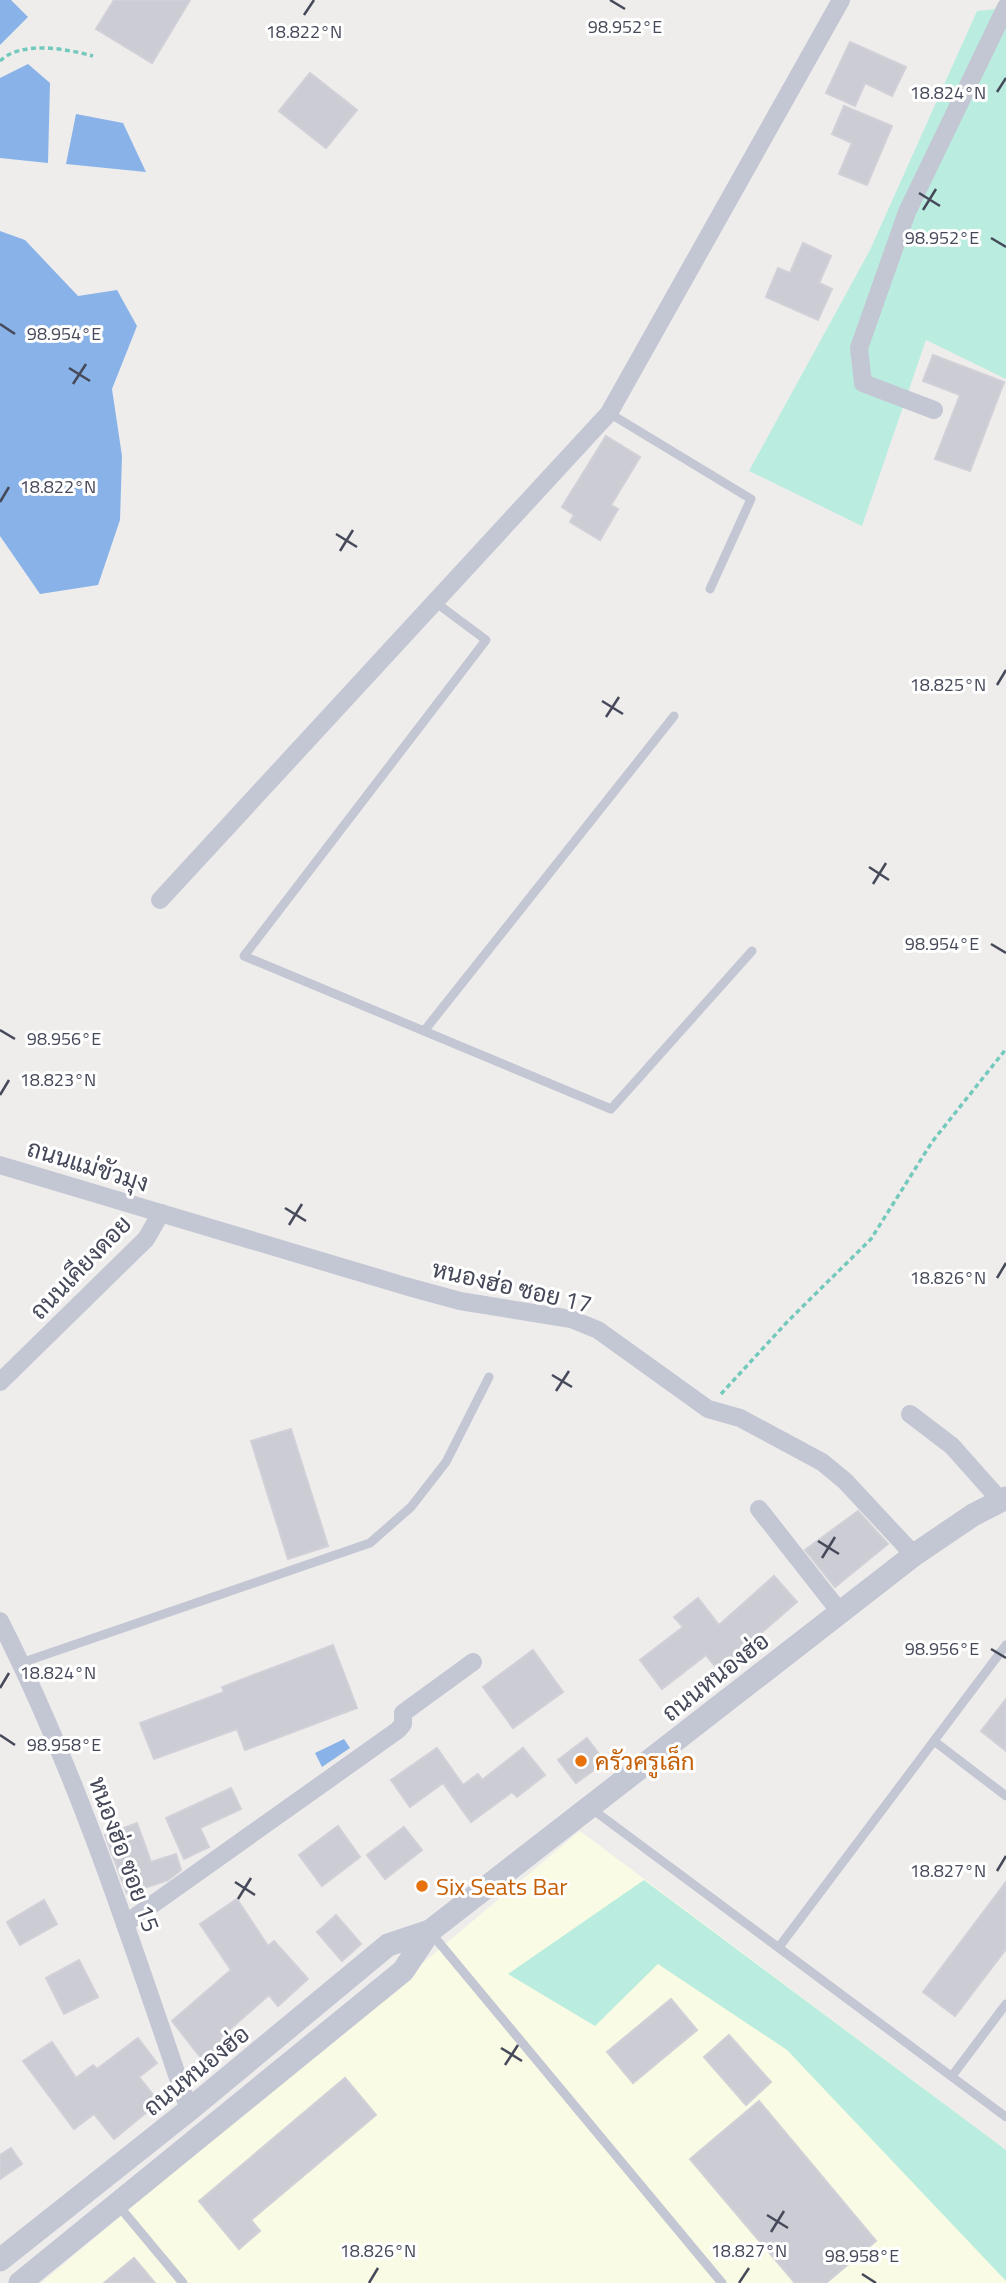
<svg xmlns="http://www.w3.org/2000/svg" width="1006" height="2283" font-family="'Titillium Web',Sarabun,sans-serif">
	<rect width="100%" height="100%" fill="#efedec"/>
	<!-- commercial -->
	<path fill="#f9fbe4" d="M 580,1831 L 1006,2150 L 1006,2283 L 41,2283 Z"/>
	<!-- green -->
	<g fill="#baeddf">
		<path d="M 1006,8 L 1006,379 L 926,340 L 862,526 L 749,471 L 870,250 L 977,11 Z"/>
		<path d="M 644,1880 L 1006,2150 L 1006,2281 L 787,2050 L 658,1964 L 595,2026 L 508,1974 Z"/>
	</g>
	<!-- water -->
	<g fill="#89b3e8">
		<path d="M 0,0 L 11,0 L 28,17 L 0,45 Z"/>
		<path d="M 28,64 L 50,83 L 48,163 L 0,158 L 0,78 Z"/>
		<path d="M 76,114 L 123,123 L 146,172 L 66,164 Z"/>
		<path d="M 0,231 L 25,240 L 78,296 L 117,290 L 137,326 L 112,389 L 122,456 L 120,520 L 98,585 L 40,594 L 0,536 Z"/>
		<path d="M 344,1739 L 350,1748 L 322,1767 L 315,1753 Z"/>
	</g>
	<!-- building -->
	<g fill="#cccdd4" stroke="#d1d0d8" stroke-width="2">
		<path d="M 114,0 L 190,0 L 152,63 L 96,29 Z"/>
		<path d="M 850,42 L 906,67 L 892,96 L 865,83 L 855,106 L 826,93 Z"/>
		<path d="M 310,73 L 357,110 L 326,148 L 279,111 Z"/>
		<path d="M 844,106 L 892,126 L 867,185 L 839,174 L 852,143 L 832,134 Z"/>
		<path d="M 803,243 L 831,256 L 819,283 L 832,289 L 818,320 L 766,297 L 778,268 L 790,273 Z"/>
		<path d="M 933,355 L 1004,382 L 970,471 L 935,459 L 960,395 L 923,381 Z"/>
		<path d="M 606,436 L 640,457 L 611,505 L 618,509 L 600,540 L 570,522 L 574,515 L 562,507 Z"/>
		<path d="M 291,1429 L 328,1546 L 288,1559 L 251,1441 Z"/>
		<path d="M 858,1511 L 888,1544 L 835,1587 L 805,1550 Z"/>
		<path d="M 774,1576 L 797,1602 L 718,1670 L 706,1655 L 662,1689 L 640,1660 L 683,1627 L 674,1617 L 698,1598 L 719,1625 Z"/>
		<path d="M 333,1645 L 357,1708 L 245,1750 L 237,1729 L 154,1759 L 140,1723 L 224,1692 L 222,1687 Z"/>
		<path d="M 533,1650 L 563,1692 L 513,1728 L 483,1687 Z"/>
		<path d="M 1006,1699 L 1006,1751 L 981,1731 Z"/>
		<path d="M 587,1738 L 605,1762 L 576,1783 L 558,1760 Z"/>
		<path d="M 437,1748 L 463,1785 L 478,1774 L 482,1780 L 523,1748 L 545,1775 L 517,1797 L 512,1792 L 471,1822 L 443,1783 L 410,1807 L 391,1780 Z"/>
		<path d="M 231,1788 L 241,1809 L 200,1828 L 209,1847 L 184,1859 L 166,1818 Z"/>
		<path d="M 137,1823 L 151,1862 L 176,1854 L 181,1870 L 168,1880 L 127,1894 L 105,1835 Z"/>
		<path d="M 338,1826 L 360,1857 L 322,1886 L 299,1855 Z"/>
		<path d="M 404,1827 L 422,1850 L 385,1879 L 367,1855 Z"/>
		<path d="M 1006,1882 L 1006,1949 L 955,2016 L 923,1992 Z"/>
		<path d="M 237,1899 L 268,1946 L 274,1941 L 308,1979 L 278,2006 L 269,1995 L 220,2038 L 226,2046 L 205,2063 L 172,2021 L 231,1970 L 200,1924 Z"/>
		<path d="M 44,1900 L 57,1924 L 20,1945 L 7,1922 Z"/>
		<path d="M 336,1915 L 361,1944 L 342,1961 L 317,1932 Z"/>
		<path d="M 79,1960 L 98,1997 L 64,2014 L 46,1978 Z"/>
		<path d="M 671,1999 L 697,2030 L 633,2083 L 607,2052 Z"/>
		<path d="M 729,2035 L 771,2082 L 746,2105 L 704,2057 Z"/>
		<path d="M 138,2038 L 157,2063 L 139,2077 L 159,2102 L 114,2139 L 94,2114 L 74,2129 L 23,2061 L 52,2042 L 76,2078 L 93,2065 L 97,2069 Z"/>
		<path d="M 345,2078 L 376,2115 L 251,2220 L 260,2231 L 239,2249 L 199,2201 Z"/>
		<path d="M 759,2101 L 876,2241 L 826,2283 L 795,2283 L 690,2159 Z"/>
		<path d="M 11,2148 L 22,2164 L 0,2179 L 0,2155 Z"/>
		<path d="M 134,2258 L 155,2283 L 104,2283 Z"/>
	</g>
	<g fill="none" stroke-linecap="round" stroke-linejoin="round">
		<!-- path -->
		<g stroke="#74c9bd" stroke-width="3.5" stroke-dasharray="5 3.5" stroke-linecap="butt">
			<path d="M 0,61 C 22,40 67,49 93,56"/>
			<path d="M 721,1394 L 788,1321 L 871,1239 L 932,1142 L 1006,1049"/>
		</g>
		<!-- service -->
		<g stroke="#c3c6d3" stroke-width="9">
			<path d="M 609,413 L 751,499 L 710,589"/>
			<path d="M 435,602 L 486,640 L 244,956 L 611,1109 L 752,951"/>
			<path d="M 424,1031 L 674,716"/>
			<path d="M 21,1663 L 370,1543 L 411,1507 L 446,1462 L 489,1377"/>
			<path d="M 934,1741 L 1006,1796"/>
			<path d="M 592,1809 L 1006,2117"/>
			<path d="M 431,1933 L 722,2283"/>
			<path d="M 779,1947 L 1006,1645"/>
			<path d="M 952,2076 L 1006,2004"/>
			<path d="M 118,2205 L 183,2283"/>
		</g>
		<!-- minor -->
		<g stroke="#c3c6d3" stroke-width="18">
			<path d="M 934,410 L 863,383 L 859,348 L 907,212 L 1006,7"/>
			<path d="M 160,900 L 609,413 L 841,0"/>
			<path d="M 0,1165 L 405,1286 L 460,1301 L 571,1319 L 598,1330 L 708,1409 L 740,1418 L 822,1462 L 845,1481 L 914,1555"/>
			<path d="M 0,1382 L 146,1239 L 161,1213"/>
			<path d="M 910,1414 L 952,1446 L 1000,1500"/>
			<path d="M 759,1509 L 840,1612"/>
			<path d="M 0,1621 C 79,1777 132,1944 189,2110"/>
			<path d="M 125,1924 L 398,1730 L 403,1724 L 403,1713 L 473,1662"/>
		</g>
		<!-- tertiary -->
		<g stroke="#c3c6d3" stroke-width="23">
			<path d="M 0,2260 L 189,2110 L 388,1945 L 430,1931"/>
			<path d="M 20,2283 L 403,1971 L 430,1931 L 914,1555 L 973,1515 L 1006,1498"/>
		</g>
	</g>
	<!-- ticks -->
	<path fill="none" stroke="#454959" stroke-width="2.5" d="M 610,0 L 625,9M 304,15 L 314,0M 997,92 L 1006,78M 919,193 L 940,206M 923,210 L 936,189M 991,238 L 1006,247M 0,324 L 15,334M 69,368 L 90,381M 73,384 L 86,364M 0,502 L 9,487M 336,534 L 357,547M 340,551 L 353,530M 997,685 L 1006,670M 602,701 L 623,714M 606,717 L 619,697M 869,867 L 889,880M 873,884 L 886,863M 991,944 L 1006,953M 0,1030 L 15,1039M 0,1095 L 9,1080M 285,1208 L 306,1221M 289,1225 L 302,1204M 997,1278 L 1006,1263M 552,1375 L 572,1387M 556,1391 L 569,1371M 818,1541 L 839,1554M 822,1558 L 835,1537M 991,1649 L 1006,1658M 0,1688 L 9,1673M 0,1735 L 15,1745M 997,1871 L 1006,1856M 235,1882 L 255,1895M 238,1899 L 251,1878M 501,2048 L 522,2061M 505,2065 L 518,2045M 767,2215 L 788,2228M 771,2232 L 784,2211M 862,2274 L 876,2283M 369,2283 L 378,2268M 739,2283 L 749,2268"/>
	<!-- markers -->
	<g fill="#e8710a" stroke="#fff" stroke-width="2.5">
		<circle cx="581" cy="1761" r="7"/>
		<circle cx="422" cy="1886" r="7"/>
	</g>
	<g text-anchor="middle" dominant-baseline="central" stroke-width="6" stroke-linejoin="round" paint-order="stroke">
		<!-- street labels -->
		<g font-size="24" fill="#454959" stroke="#fff">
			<text transform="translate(88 1165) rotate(17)">ถนนแม่ขัวมุง</text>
			<text transform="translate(80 1267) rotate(-46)">ถนนเคียงดอย</text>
			<text transform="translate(512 1286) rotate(13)">หนองฮ่อ ซอย 17</text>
			<text transform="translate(715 1676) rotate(-38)">ถนนหนองฮ่อ</text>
			<text transform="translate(125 1854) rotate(70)">หนองฮ่อ ซอย 15</text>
			<text transform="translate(196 2070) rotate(-39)">ถนนหนองฮ่อ</text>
		</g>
		<!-- food labels -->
		<g font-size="24" fill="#c56008" stroke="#fff" text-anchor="start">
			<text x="595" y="1761">ครัวครูเล็ก</text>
			<text x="436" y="1886">Six Seats Bar</text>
		</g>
	</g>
	<g font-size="18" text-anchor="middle" fill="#454959" stroke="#fff" stroke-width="6" stroke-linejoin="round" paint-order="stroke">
		<text x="625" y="33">98.952°E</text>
		<text x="304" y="38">18.822°N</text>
		<text x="948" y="99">18.824°N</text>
		<text x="942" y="244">98.952°E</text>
		<text x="64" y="340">98.954°E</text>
		<text x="58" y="493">18.822°N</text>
		<text x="948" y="691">18.825°N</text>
		<text x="942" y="950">98.954°E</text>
		<text x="64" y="1045">98.956°E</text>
		<text x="58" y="1086">18.823°N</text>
		<text x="948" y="1284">18.826°N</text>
		<text x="942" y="1655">98.956°E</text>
		<text x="58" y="1679">18.824°N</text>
		<text x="64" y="1751">98.958°E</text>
		<text x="948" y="1877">18.827°N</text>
		<text x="378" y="2257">18.826°N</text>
		<text x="749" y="2257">18.827°N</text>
		<text x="862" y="2262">98.958°E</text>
	</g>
</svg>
